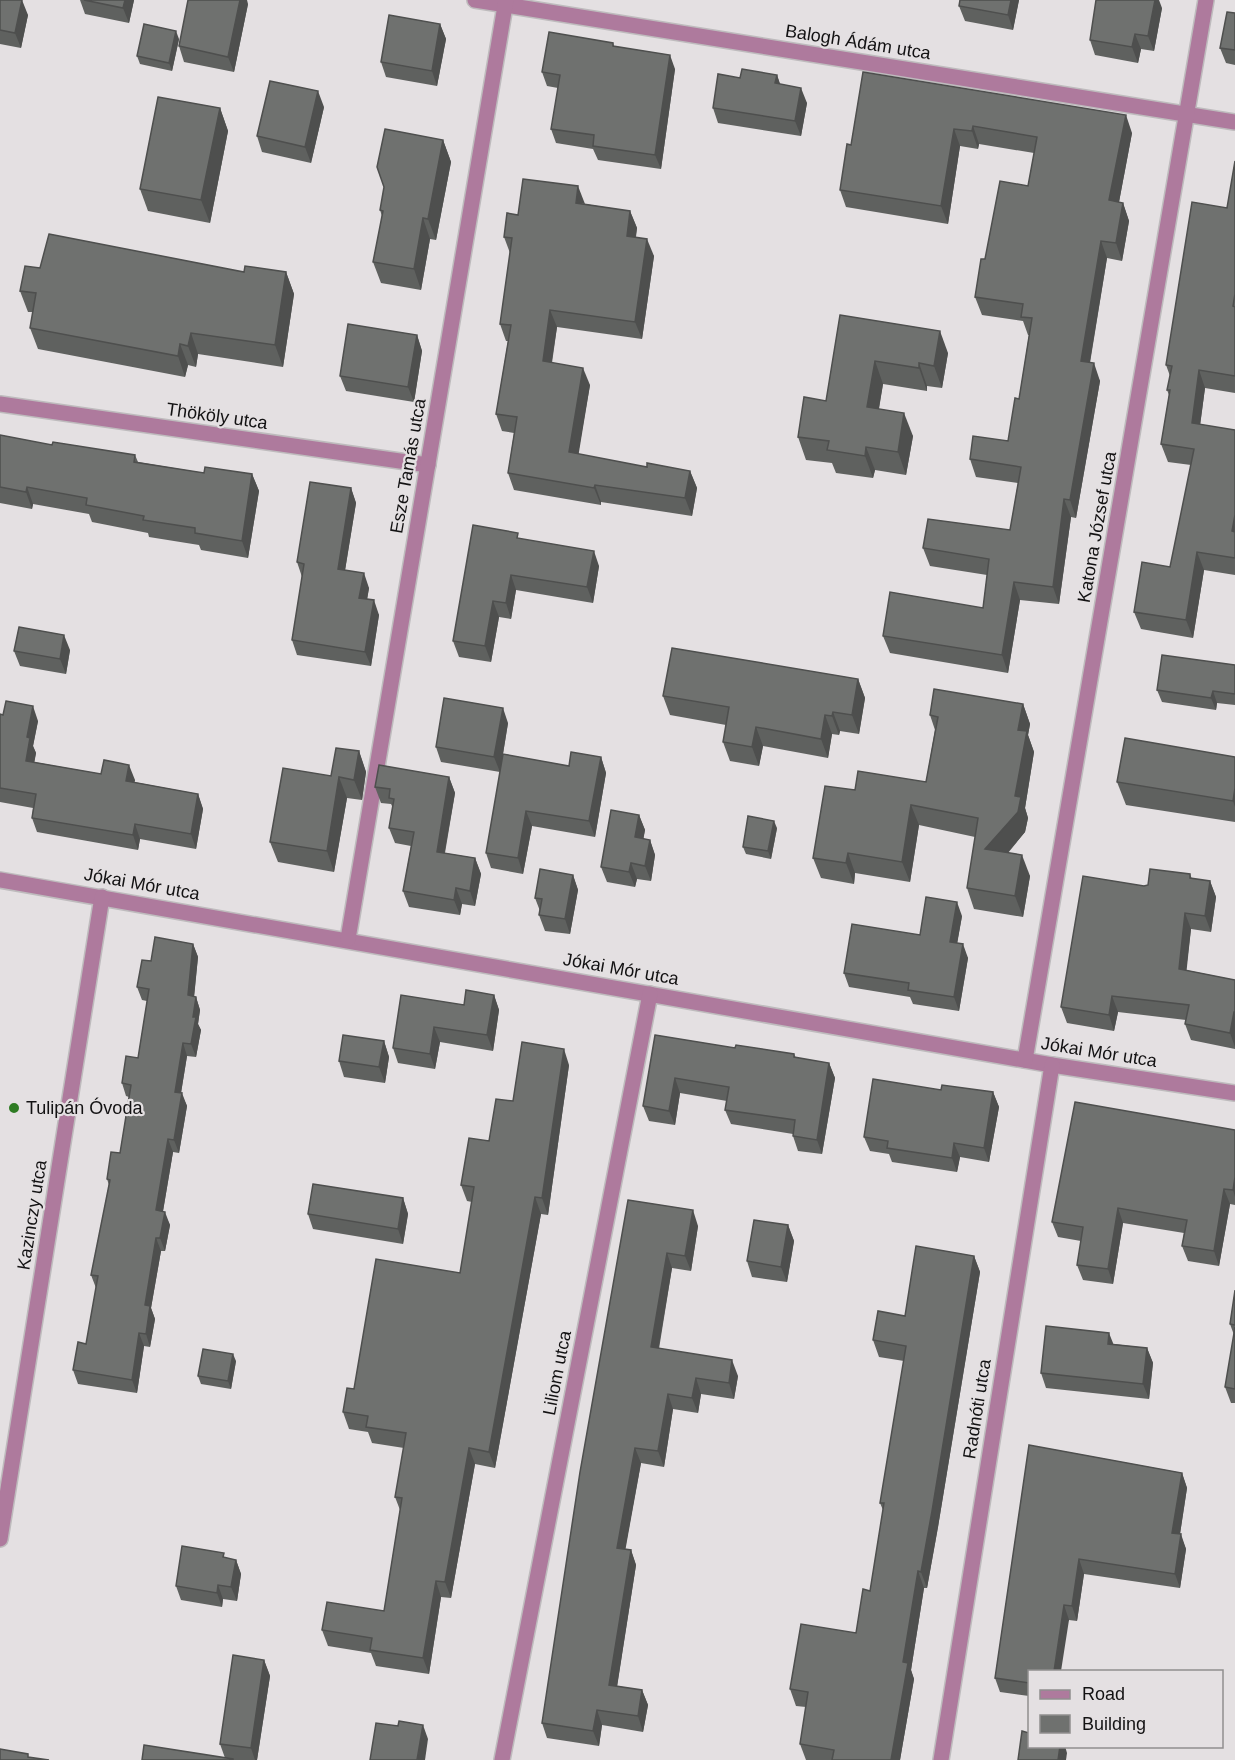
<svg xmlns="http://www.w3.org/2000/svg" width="1235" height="1760" font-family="Arial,sans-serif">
	<rect width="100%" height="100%" fill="#e4e0e2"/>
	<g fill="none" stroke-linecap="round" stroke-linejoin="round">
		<defs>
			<g id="minor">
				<path d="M 475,0 L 1235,122"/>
				<path d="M 0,404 L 428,465"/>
				<path d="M 0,880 L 1052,1065 L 1235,1093"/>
				<path d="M 348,939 L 506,0"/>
				<path d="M 1025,1060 L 1206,0"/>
				<path d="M 0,1539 L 102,897"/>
				<path d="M 502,1760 L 650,994"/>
				<path d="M 941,1760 L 1052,1065"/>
			</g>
		</defs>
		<!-- minor casing -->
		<use href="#minor" stroke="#bebbbd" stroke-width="18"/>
		<!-- minor -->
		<use href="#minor" stroke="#ae7a9d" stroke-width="15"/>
	</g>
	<!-- wall -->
	<g fill="#5f615f">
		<path d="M 0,0 L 28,15 L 21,48 L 0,44 Z"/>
		<path d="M 80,0 L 134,0 L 129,23 L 85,14 Z"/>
		<path d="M 960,0 L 1019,0 L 1013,30 L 965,21 L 959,6 Z"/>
		<path d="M 248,4 L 234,72 L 184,62 L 179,46 Z"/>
		<path d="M 1162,8 L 1154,51 L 1141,49 L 1138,63 L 1095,55 L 1090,40 Z"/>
		<path d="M 1235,13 L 1235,65 L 1226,63 L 1220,48 Z"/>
		<path d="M 440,24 L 446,39 L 437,86 L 386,77 L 381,62 Z"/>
		<path d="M 179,39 L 172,71 L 140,64 L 137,56 Z"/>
		<path d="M 613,43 L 614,46 L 675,69 L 661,169 L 598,160 L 593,149 L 556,143 L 551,129 L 558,88 L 547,86 L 542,72 Z"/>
		<path d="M 863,72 L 1132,133 L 1119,202 L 1123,203 L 1129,221 L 1122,261 L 1107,258 L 1090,363 L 1100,381 L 1076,518 L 1071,517 L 1059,604 L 1020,600 L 1008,673 L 890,653 L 883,636 L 983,608 L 987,575 L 930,566 L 923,548 L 1010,530 L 1018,483 L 976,477 L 970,459 L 1008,441 L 1019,399 L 1029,335 L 1028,335 L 1023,321 L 982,315 L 975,297 L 1028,186 L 1034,153 L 979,144 L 978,149 L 960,146 L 948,224 L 846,207 L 840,190 L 851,145 Z"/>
		<path d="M 777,75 L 780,84 L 807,103 L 801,136 L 718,123 L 713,108 L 740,78 Z"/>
		<path d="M 324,107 L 311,163 L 262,152 L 257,136 Z"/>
		<path d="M 220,108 L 228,131 L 210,223 L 148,211 L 140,189 Z"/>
		<path d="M 443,140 L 451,162 L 436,240 L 430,239 L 421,290 L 381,283 L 373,262 L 382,216 L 380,210 Z"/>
		<path d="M 1235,161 L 1235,393 L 1205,388 L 1200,425 L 1235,430 L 1235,575 L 1204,570 L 1193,638 L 1141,629 L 1134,612 L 1170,567 L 1191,465 L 1168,462 L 1161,444 L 1169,395 L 1167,390 L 1170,376 L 1166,365 L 1227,208 Z"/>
		<path d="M 585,204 L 630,211 L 637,228 L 636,237 L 654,256 L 642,339 L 557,327 L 552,363 L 590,385 L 578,454 L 647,467 L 690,471 L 697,488 L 692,516 L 601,502 L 601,505 L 514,490 L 508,473 L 514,433 L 502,431 L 496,414 L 508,341 L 506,341 L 500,324 L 510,253 L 504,237 L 518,215 Z"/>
		<path d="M 40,268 L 286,272 L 294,294 L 283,367 L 198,354 L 196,367 L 188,365 L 185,377 L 38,349 L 30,328 L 33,312 L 28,312 L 20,291 Z"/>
		<path d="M 840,315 L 948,353 L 942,388 L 927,386 L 927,391 L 883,384 L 879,409 L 913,436 L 906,475 L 875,470 L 873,478 L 836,473 L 832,463 L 806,460 L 798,437 L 826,401 Z"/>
		<path d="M 417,335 L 422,351 L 414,402 L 346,391 L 340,376 Z"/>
		<path d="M 0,435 L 52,445 L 135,455 L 138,462 L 204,473 L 252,474 L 259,491 L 248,558 L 201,550 L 199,545 L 149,537 L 148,533 L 92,522 L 89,514 L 33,504 L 32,509 L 0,503 Z"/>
		<path d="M 351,488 L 356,503 L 345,570 L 369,588 L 367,599 L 379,615 L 371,666 L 297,655 L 292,640 L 302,577 L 297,562 Z"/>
		<path d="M 520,538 L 599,566 L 593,603 L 516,590 L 511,619 L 499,617 L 491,662 L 459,657 L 453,641 Z"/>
		<path d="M 70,650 L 66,674 L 20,666 L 14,651 Z"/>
		<path d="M 1235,665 L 1235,705 L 1217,703 L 1216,710 L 1162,702 L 1157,690 Z"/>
		<path d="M 858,679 L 865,698 L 859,734 L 840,731 L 839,735 L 832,734 L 828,758 L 763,746 L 759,766 L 730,761 L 723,742 L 726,725 L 670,715 L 663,696 Z"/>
		<path d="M 1023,704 L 1030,724 L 1028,735 L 1034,752 L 1025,808 L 1028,818 L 1025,832 L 1008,853 L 1030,876 L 1023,917 L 974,909 L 967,888 L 975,837 L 919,825 L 910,882 L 855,873 L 854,884 L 821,878 L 813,858 L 855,790 L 926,782 L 935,730 L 930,715 Z"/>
		<path d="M 0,714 L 38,721 L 33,746 L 36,753 L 34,762 L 135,780 L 134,782 L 198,794 L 203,809 L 196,849 L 140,839 L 138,850 L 37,832 L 32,818 L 33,808 L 0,802 Z"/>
		<path d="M 508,723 L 503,754 L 569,766 L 601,757 L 606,773 L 595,837 L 532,826 L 523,874 L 491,868 L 486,853 L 500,772 L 441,762 L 436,747 Z"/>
		<path d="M 359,751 L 366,772 L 362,800 L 347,798 L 334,872 L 278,862 L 270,842 Z"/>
		<path d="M 1235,757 L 1235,822 L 1126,805 L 1117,782 Z"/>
		<path d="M 449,777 L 455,793 L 445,853 L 475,858 L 481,874 L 475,906 L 462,904 L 460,915 L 409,907 L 403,891 L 411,846 L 395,843 L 389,828 L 393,808 L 391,804 L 381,803 L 375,787 Z"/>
		<path d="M 639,815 L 645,830 L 643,839 L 650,840 L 655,855 L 651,881 L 637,879 L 635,887 L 607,882 L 601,867 Z"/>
		<path d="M 777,828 L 771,859 L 746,854 L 743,847 Z"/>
		<path d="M 1190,874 L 1192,879 L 1210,881 L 1216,897 L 1211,932 L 1191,929 L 1186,970 L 1235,980 L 1235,1049 L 1191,1040 L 1185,1024 L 1186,1020 L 1118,1012 L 1114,1031 L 1067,1023 L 1061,1007 L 1144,886 Z"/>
		<path d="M 573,875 L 578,890 L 570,934 L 545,931 L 539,915 L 540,911 L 535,898 Z"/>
		<path d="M 962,916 L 957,943 L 968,958 L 959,1011 L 913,1004 L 910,997 L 849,987 L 844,973 L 920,935 Z"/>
		<path d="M 193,944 L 198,957 L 194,996 L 196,997 L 200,1010 L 198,1024 L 201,1030 L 196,1057 L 187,1056 L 181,1093 L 187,1106 L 179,1153 L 173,1152 L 163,1211 L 170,1225 L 165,1251 L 161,1251 L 151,1308 L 155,1319 L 150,1347 L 144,1346 L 137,1393 L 78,1384 L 73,1370 L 86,1344 L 96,1288 L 91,1275 L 109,1185 L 107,1179 L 120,1153 L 129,1097 L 126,1096 L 122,1083 L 138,1058 L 147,1001 L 142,1000 L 137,987 L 151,961 Z"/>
		<path d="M 494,995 L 499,1010 L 493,1051 L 440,1042 L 435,1069 L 398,1063 L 393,1048 L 464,1005 Z"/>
		<path d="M 655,1035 L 735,1048 L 794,1054 L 796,1058 L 829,1063 L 835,1078 L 822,1154 L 798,1151 L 793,1136 L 793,1134 L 731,1124 L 725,1110 L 727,1101 L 680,1093 L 675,1125 L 649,1121 L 643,1106 Z"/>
		<path d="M 384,1041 L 389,1057 L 385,1083 L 344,1077 L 339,1061 Z"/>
		<path d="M 569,1065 L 548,1215 L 541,1214 L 495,1468 L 475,1464 L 451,1598 L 441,1597 L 429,1674 L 376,1666 L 371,1653 L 328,1646 L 322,1630 L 384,1611 L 400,1510 L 395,1497 L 404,1448 L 372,1443 L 368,1432 L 349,1429 L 343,1412 L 354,1389 L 460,1273 L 472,1202 L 467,1201 L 461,1185 L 513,1101 Z"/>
		<path d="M 941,1090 L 993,1092 L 999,1107 L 989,1162 L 960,1157 L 957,1172 L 892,1162 L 889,1154 L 870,1151 L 864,1137 Z"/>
		<path d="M 1235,1130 L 1235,1205 L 1230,1204 L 1219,1266 L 1188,1261 L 1182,1246 L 1184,1233 L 1123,1223 L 1113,1284 L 1083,1280 L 1077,1265 L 1081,1241 L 1058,1237 L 1052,1222 Z"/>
		<path d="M 403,1198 L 408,1214 L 403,1244 L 313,1229 L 308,1214 Z"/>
		<path d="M 628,1200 L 698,1226 L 691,1271 L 672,1268 L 659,1349 L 738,1376 L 734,1399 L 701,1394 L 698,1413 L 673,1409 L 664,1467 L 641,1463 L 625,1549 L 631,1550 L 636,1565 L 617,1686 L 642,1690 L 648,1705 L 643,1732 L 602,1725 L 599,1746 L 547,1738 L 542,1723 Z"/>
		<path d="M 788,1225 L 794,1241 L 787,1282 L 752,1277 L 747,1261 Z"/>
		<path d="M 974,1256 L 980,1272 L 938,1527 L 927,1588 L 924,1588 L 911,1670 L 914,1679 L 900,1760 L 806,1760 L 800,1744 L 806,1707 L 796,1706 L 790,1689 L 856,1633 L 870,1591 L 883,1510 L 880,1503 L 904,1361 L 879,1357 L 873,1340 L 905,1316 Z"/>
		<path d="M 1235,1290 L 1235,1403 L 1231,1403 L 1225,1387 L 1234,1335 L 1230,1324 Z"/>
		<path d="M 1114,1344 L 1147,1348 L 1153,1363 L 1149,1399 L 1046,1388 L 1041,1373 Z"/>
		<path d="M 236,1361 L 231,1389 L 201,1384 L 198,1376 Z"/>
		<path d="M 1029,1445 L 1182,1473 L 1187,1488 L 1180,1534 L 1186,1549 L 1180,1588 L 1084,1574 L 1077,1621 L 1069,1620 L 1029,1671 L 1029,1696 L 1000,1692 L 995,1678 Z"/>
		<path d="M 225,1558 L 236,1560 L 241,1574 L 237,1601 L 223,1599 L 222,1607 L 181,1600 L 176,1586 Z"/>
		<path d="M 264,1660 L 270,1676 L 257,1760 L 142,1760 L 225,1758 L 220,1744 Z"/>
	</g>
	<!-- shaded-wall -->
	<g fill="#4e4f4e">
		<path d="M 22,0 L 28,15 L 21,48 L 15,33 Z"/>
		<path d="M 125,0 L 134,0 L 129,23 L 123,8 Z"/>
		<path d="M 240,0 L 247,0 L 248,4 L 234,72 L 228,57 Z"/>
		<path d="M 1011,0 L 1019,0 L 1013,30 L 1008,15 Z"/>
		<path d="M 1155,0 L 1159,0 L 1162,8 L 1154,51 L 1148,36 Z"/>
		<path d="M 440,24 L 446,39 L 437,86 L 432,71 Z"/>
		<path d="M 176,31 L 179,39 L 172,71 L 169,63 Z"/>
		<path d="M 1135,34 L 1141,49 L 1138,63 L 1132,47 Z"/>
		<path d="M 670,55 L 675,69 L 661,169 L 655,155 Z"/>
		<path d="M 777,75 L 782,90 L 775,83 Z"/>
		<path d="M 801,88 L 807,103 L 801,136 L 795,121 Z"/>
		<path d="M 318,91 L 324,107 L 311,163 L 305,147 Z"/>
		<path d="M 220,108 L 228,131 L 210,223 L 201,200 Z"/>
		<path d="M 1126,115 L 1132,133 L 1116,218 L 1109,200 Z"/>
		<path d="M 973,126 L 979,144 L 978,149 L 972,131 Z"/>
		<path d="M 954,129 L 960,146 L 948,224 L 941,206 Z"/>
		<path d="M 443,140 L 451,162 L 436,240 L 428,219 Z"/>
		<path d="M 578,186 L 585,204 L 576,203 Z"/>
		<path d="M 1123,203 L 1129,221 L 1122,261 L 1116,243 Z"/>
		<path d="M 630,211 L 637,228 L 633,253 L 627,236 Z"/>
		<path d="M 423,218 L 430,239 L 421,290 L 414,269 Z"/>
		<path d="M 647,239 L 654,256 L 642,339 L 635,322 Z"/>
		<path d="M 1101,241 L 1107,258 L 1087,379 L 1081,361 Z"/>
		<path d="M 286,272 L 294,294 L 283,367 L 275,345 Z"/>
		<path d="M 550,310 L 557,327 L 549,379 L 543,361 Z"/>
		<path d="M 940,331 L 948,353 L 942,388 L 934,366 Z"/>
		<path d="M 191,333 L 198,354 L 196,367 L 188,346 Z"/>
		<path d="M 417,335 L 422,351 L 414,402 L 408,387 Z"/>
		<path d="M 180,344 L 188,365 L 185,377 L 178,356 Z"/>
		<path d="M 875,361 L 883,384 L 875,430 L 867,407 Z"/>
		<path d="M 919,363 L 927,386 L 927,391 L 919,368 Z"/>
		<path d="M 1094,363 L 1100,381 L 1076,518 L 1070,500 Z"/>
		<path d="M 583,368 L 590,385 L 576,470 L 569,452 Z"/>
		<path d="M 1199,370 L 1205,388 L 1198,441 L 1192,423 Z"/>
		<path d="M 904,413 L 913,436 L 906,475 L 898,452 Z"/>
		<path d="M 866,447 L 875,470 L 873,478 L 865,456 Z"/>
		<path d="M 690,471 L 697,488 L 692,516 L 685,498 Z"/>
		<path d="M 252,474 L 259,491 L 248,558 L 242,541 Z"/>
		<path d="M 595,485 L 601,502 L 601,505 L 594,488 Z"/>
		<path d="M 27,487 L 33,504 L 32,509 L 26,492 Z"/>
		<path d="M 351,488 L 356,503 L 343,583 L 338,569 Z"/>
		<path d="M 1064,499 L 1071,517 L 1059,604 L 1053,587 Z"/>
		<path d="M 1235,515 L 1235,539 L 1232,531 Z"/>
		<path d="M 594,551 L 599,566 L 593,603 L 587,587 Z"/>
		<path d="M 1197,552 L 1204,570 L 1193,638 L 1186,620 Z"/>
		<path d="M 364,573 L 369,588 L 365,612 L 359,598 Z"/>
		<path d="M 511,575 L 516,590 L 511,619 L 506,603 Z"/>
		<path d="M 1014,582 L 1020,600 L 1008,673 L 1002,655 Z"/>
		<path d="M 374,600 L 379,615 L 371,666 L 365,652 Z"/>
		<path d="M 493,601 L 499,617 L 491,662 L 485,646 Z"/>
		<path d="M 64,635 L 70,650 L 66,674 L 60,659 Z"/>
		<path d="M 858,679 L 865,698 L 859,734 L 852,715 Z"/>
		<path d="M 1213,691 L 1217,703 L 1216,710 L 1211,698 Z"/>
		<path d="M 1023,704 L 1030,724 L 1028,735 L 1034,752 L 1025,808 L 1028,818 L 1025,832 L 993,870 L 985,849 L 1015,796 L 1018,730 Z"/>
		<path d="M 33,706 L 38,721 L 33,746 L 36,753 L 32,776 L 26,761 L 27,737 Z"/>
		<path d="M 503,708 L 508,723 L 500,772 L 494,757 Z"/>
		<path d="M 833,712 L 840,731 L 839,735 L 832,716 Z"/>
		<path d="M 825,715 L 832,734 L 828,758 L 821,739 Z"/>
		<path d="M 756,727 L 763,746 L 759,766 L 752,747 Z"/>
		<path d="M 359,751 L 366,772 L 362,800 L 354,780 Z"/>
		<path d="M 601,757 L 606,773 L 595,837 L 589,821 Z"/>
		<path d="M 129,765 L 135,780 L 132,796 L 126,781 Z"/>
		<path d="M 339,777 L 347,798 L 334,872 L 327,851 Z"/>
		<path d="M 449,777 L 455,793 L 442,867 L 437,852 Z"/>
		<path d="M 1235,788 L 1235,807 L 1233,801 Z"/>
		<path d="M 198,794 L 203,809 L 196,849 L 191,834 Z"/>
		<path d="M 911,805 L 919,825 L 910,882 L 902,862 Z"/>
		<path d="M 526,811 L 532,826 L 523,874 L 518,858 Z"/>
		<path d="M 639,815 L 645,830 L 641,853 L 635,837 Z"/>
		<path d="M 774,821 L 777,828 L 771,859 L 768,851 Z"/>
		<path d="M 135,824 L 140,839 L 138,850 L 133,835 Z"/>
		<path d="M 650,840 L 655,855 L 651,881 L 645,866 Z"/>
		<path d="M 848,853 L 855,873 L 854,884 L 846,863 Z"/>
		<path d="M 1022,855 L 1030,876 L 1023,917 L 1015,896 Z"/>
		<path d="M 475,858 L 481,874 L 475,906 L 470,891 Z"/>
		<path d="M 631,863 L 637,879 L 635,887 L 629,872 Z"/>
		<path d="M 573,875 L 578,890 L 570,934 L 565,919 Z"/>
		<path d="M 1210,881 L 1216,897 L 1211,932 L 1205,916 Z"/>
		<path d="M 456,888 L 462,904 L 460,915 L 454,900 Z"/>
		<path d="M 957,902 L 962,916 L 955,956 L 950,942 Z"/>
		<path d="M 1185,913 L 1191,929 L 1185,985 L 1179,969 Z"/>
		<path d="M 193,944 L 198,957 L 193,1008 L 188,995 Z"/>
		<path d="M 963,944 L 968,958 L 959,1011 L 954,997 Z"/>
		<path d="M 494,995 L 499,1010 L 493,1051 L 487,1035 Z"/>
		<path d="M 1112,996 L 1118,1012 L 1114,1031 L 1109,1015 Z"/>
		<path d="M 196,997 L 200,1010 L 198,1024 L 201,1030 L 196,1057 L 191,1044 L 193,1017 Z"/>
		<path d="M 1234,1012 L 1235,1014 L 1235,1047 L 1230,1033 Z"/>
		<path d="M 434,1027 L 440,1042 L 435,1069 L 430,1054 Z"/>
		<path d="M 384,1041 L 389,1057 L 385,1083 L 379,1067 Z"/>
		<path d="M 183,1043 L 187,1056 L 179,1105 L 175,1092 Z"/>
		<path d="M 564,1049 L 569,1065 L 548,1215 L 542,1198 Z"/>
		<path d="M 829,1063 L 835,1078 L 822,1154 L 817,1140 Z"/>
		<path d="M 675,1078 L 680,1093 L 675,1125 L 669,1111 Z"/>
		<path d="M 993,1092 L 999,1107 L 989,1162 L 984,1148 Z"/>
		<path d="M 182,1093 L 187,1106 L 179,1153 L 174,1140 Z"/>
		<path d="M 168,1139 L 173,1152 L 161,1223 L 156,1210 Z"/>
		<path d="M 954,1143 L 960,1157 L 957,1172 L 952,1158 Z"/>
		<path d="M 1235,1177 L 1235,1197 L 1233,1190 Z"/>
		<path d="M 1224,1189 L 1230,1204 L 1219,1266 L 1214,1251 Z"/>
		<path d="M 535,1197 L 541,1214 L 495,1468 L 489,1452 Z"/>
		<path d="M 403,1198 L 408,1214 L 403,1244 L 398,1229 Z"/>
		<path d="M 1118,1208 L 1123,1223 L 1113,1284 L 1108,1269 Z"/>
		<path d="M 693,1210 L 698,1226 L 691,1271 L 685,1256 Z"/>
		<path d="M 165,1212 L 170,1225 L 165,1251 L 160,1238 Z"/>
		<path d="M 788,1225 L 794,1241 L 787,1282 L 781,1267 Z"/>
		<path d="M 156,1238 L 161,1251 L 151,1308 L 155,1319 L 150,1347 L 146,1334 L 145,1305 Z"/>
		<path d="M 667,1253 L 672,1268 L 656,1363 L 651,1347 Z"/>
		<path d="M 974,1256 L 980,1272 L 938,1527 L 927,1588 L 921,1572 Z"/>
		<path d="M 139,1333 L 144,1346 L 137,1393 L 132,1380 Z"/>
		<path d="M 1109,1333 L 1115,1348 L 1108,1344 Z"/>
		<path d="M 1147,1348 L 1153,1363 L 1149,1399 L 1143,1384 Z"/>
		<path d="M 233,1354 L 236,1361 L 231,1389 L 228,1381 Z"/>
		<path d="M 732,1360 L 738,1376 L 734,1399 L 729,1383 Z"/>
		<path d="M 696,1378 L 701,1394 L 698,1413 L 692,1398 Z"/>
		<path d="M 668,1394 L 673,1409 L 664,1467 L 658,1451 Z"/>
		<path d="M 469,1448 L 475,1464 L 451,1598 L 445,1582 Z"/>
		<path d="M 635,1448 L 641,1463 L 623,1563 L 617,1548 Z"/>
		<path d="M 1182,1473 L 1187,1488 L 1178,1547 L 1172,1533 Z"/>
		<path d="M 1181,1534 L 1186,1549 L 1180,1588 L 1175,1574 Z"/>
		<path d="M 631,1550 L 636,1565 L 615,1700 L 609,1685 Z"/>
		<path d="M 1079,1559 L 1084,1574 L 1077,1621 L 1072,1606 Z"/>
		<path d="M 236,1560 L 241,1574 L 237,1601 L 231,1587 Z"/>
		<path d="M 918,1571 L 924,1588 L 911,1670 L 914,1679 L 900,1760 L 891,1760 L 903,1662 Z"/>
		<path d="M 436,1581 L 441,1597 L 429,1674 L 423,1658 Z"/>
		<path d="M 218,1585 L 223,1599 L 222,1607 L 217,1593 Z"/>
		<path d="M 1064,1605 L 1069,1620 L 1061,1671 L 1054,1671 Z"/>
		<path d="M 264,1660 L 270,1676 L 257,1760 L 255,1760 L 251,1748 Z"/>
		<path d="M 642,1690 L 648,1705 L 643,1732 L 638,1716 Z"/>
		<path d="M 597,1710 L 602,1725 L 599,1746 L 593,1731 Z"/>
		<path d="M 423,1725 L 428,1739 L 425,1760 L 417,1760 Z"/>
		<path d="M 1060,1746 L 1065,1746 L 1067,1753 L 1066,1760 L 1058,1760 Z"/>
	</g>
	<!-- building -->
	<g fill="#6f716f" stroke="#4e4f4e" stroke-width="1.5">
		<path d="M 0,0 L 22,0 L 15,33 L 0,30 Z"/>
		<path d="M 84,0 L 125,0 L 123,8 Z"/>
		<path d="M 188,0 L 240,0 L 228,57 L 179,46 Z"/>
		<path d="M 960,0 L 1011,0 L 1008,15 L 959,6 Z"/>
		<path d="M 1096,0 L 1155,0 L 1148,36 L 1135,34 L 1132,47 L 1090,40 Z"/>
		<path d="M 1227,12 L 1235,13 L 1235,50 L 1220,48 Z"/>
		<path d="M 389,15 L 440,24 L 432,71 L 381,62 Z"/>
		<path d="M 144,24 L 176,31 L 169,63 L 137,56 Z"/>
		<path d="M 549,32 L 613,43 L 613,46 L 670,55 L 655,155 L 593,146 L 594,135 L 551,129 L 560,75 L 542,72 Z"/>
		<path d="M 742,69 L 777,75 L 775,83 L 801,88 L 795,121 L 713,108 L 718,74 L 740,78 Z"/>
		<path d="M 863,72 L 1126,115 L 1109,200 L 1123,203 L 1116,243 L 1101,241 L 1081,361 L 1094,363 L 1070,500 L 1064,499 L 1053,587 L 1014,582 L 1002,655 L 883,636 L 890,592 L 983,608 L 989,559 L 923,548 L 928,519 L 1010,530 L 1021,467 L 970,459 L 973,436 L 1008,441 L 1015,398 L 1019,399 L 1032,318 L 1021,317 L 1023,304 L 975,297 L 981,259 L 985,259 L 1000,181 L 1028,186 L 1037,137 L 973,126 L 972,131 L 954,129 L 941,206 L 840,190 L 847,144 L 851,145 Z"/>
		<path d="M 270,81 L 318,91 L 305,147 L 257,136 Z"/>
		<path d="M 158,97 L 220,108 L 201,200 L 140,189 Z"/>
		<path d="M 385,129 L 443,140 L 428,219 L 423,218 L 414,269 L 373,262 L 383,211 L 380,210 L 384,187 L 377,167 Z"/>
		<path d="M 1235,161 L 1235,294 L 1233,306 L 1235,307 L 1235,376 L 1199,370 L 1192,423 L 1235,430 L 1235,515 L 1232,531 L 1235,532 L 1235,558 L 1197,552 L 1186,620 L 1134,612 L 1142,562 L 1170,567 L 1194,449 L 1161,444 L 1170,390 L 1167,390 L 1172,366 L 1166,365 L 1192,202 L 1227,208 Z"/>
		<path d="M 523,179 L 578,186 L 576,203 L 630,211 L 627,236 L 647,239 L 635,322 L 550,310 L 543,361 L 583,368 L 569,452 L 647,467 L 647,463 L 690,471 L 685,498 L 595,485 L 594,488 L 508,473 L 517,417 L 496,414 L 511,325 L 500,324 L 512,238 L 504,237 L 507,213 L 518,215 Z"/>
		<path d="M 49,234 L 244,272 L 245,266 L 286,272 L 275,345 L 191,333 L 188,346 L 180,344 L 178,356 L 30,328 L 36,293 L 20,291 L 25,266 L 40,268 Z"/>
		<path d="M 840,315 L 940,331 L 934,366 L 919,363 L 919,368 L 875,361 L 867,407 L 904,413 L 898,452 L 866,447 L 865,456 L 827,450 L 829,441 L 798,437 L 804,397 L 826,401 Z"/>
		<path d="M 348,324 L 417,335 L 408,387 L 340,376 Z"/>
		<path d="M 0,435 L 52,445 L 53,442 L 135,455 L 134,462 L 204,473 L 205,467 L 252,474 L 242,541 L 195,533 L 195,528 L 143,520 L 144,516 L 86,505 L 87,498 L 27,487 L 26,492 L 0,487 Z"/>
		<path d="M 310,482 L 351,488 L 338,569 L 364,573 L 359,598 L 374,600 L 365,652 L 292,640 L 304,564 L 297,562 Z"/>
		<path d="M 473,525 L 518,533 L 517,538 L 594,551 L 587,587 L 511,575 L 506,603 L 493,601 L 485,646 L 453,641 Z"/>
		<path d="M 19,627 L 64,635 L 60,659 L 14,651 Z"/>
		<path d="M 672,648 L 858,679 L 852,715 L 833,712 L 832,716 L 825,715 L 821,739 L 756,727 L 752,747 L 723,742 L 729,707 L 663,696 Z"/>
		<path d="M 1162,655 L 1235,665 L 1235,694 L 1213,691 L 1211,698 L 1157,690 Z"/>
		<path d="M 934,689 L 1023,704 L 1018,730 L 1027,731 L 1015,796 L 1021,797 L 1018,812 L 985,849 L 1022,855 L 1015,896 L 967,888 L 978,818 L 911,805 L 902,862 L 848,853 L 846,863 L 813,858 L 825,786 L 855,790 L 858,771 L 926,782 L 938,717 L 930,715 Z"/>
		<path d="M 444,698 L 503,708 L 494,757 L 436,747 Z"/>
		<path d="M 6,701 L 33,706 L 27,737 L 30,738 L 26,761 L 101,774 L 104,760 L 129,765 L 126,781 L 198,794 L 191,834 L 135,824 L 133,835 L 32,818 L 36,794 L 0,788 L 0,714 L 3,715 Z"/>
		<path d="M 1125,738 L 1235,757 L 1235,788 L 1233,801 L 1117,782 Z"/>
		<path d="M 336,748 L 359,751 L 354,780 L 339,777 L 327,851 L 270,842 L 283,768 L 331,776 Z"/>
		<path d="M 571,752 L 601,757 L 589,821 L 526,811 L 518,858 L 486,853 L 503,754 L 569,766 Z"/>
		<path d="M 379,765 L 449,777 L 437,852 L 475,858 L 470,891 L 456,888 L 454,900 L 403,891 L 414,832 L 389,828 L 394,799 L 389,798 L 390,789 L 375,787 Z"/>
		<path d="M 611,810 L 639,815 L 635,837 L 650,840 L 645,866 L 631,863 L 629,872 L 601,867 Z"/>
		<path d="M 748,816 L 774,821 L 768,851 L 743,847 Z"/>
		<path d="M 540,869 L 573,875 L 565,919 L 539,915 L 542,899 L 535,898 Z"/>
		<path d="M 1150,869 L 1190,874 L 1190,878 L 1210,881 L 1205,916 L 1185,913 L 1179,969 L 1235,980 L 1235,1012 L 1234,1012 L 1230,1033 L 1185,1024 L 1189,1005 L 1112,996 L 1109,1015 L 1061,1007 L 1083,876 L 1144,886 L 1148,885 Z"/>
		<path d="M 926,897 L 957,902 L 950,942 L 963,944 L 954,997 L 908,990 L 909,983 L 844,973 L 852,924 L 920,935 Z"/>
		<path d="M 155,937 L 193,944 L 188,995 L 196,997 L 193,1017 L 196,1017 L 191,1044 L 183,1043 L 175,1092 L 182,1093 L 174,1140 L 168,1139 L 156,1210 L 165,1212 L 160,1238 L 156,1238 L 145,1305 L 150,1306 L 146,1334 L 139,1333 L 132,1380 L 73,1370 L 78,1342 L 86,1344 L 98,1276 L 91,1275 L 110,1180 L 107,1179 L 111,1152 L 120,1153 L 131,1085 L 122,1083 L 126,1056 L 138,1058 L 149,989 L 137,987 L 142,960 L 151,961 Z"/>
		<path d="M 466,990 L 494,995 L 487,1035 L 434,1027 L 430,1054 L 393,1048 L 401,995 L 464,1005 Z"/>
		<path d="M 343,1035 L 384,1041 L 379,1067 L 339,1061 Z"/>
		<path d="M 655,1035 L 735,1048 L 736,1045 L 794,1054 L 794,1057 L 829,1063 L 817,1140 L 793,1136 L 795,1120 L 725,1110 L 729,1087 L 675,1078 L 669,1111 L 643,1106 Z"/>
		<path d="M 522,1042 L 564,1049 L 542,1198 L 535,1197 L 489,1452 L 469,1448 L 445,1582 L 436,1581 L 423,1658 L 370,1650 L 372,1638 L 322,1630 L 327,1602 L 384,1611 L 402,1498 L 395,1497 L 406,1433 L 366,1427 L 368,1416 L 343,1412 L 347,1388 L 354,1389 L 376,1259 L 460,1273 L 474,1187 L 461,1185 L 469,1138 L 489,1141 L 496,1099 L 513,1101 Z"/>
		<path d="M 873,1079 L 941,1090 L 942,1085 L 993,1092 L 984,1148 L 954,1143 L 952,1158 L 887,1148 L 888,1141 L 864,1137 Z"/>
		<path d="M 1075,1102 L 1235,1130 L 1235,1177 L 1233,1190 L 1224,1189 L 1214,1251 L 1182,1246 L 1187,1220 L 1118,1208 L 1108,1269 L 1077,1265 L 1083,1227 L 1052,1222 Z"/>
		<path d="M 313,1184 L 403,1198 L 398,1229 L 308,1214 Z"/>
		<path d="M 628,1200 L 693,1210 L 685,1256 L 667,1253 L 651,1347 L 732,1360 L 729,1383 L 696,1378 L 692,1398 L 668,1394 L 658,1451 L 635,1448 L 617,1548 L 631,1550 L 609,1685 L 642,1690 L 638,1716 L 597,1710 L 593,1731 L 542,1723 L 580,1472 Z"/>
		<path d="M 754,1220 L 788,1225 L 781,1267 L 747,1261 Z"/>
		<path d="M 916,1246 L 974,1256 L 932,1511 L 921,1572 L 918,1571 L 903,1662 L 908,1663 L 891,1760 L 832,1760 L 834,1750 L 800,1744 L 808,1692 L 790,1689 L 801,1624 L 856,1633 L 863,1589 L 870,1591 L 884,1503 L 880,1503 L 906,1346 L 873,1340 L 878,1311 L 905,1316 Z"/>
		<path d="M 1235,1290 L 1235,1325 L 1230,1324 Z"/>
		<path d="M 1046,1326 L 1109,1333 L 1108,1344 L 1147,1348 L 1143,1384 L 1041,1373 Z"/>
		<path d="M 1235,1327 L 1235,1389 L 1225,1387 Z"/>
		<path d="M 203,1349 L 233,1354 L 228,1381 L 198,1376 Z"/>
		<path d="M 1029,1445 L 1182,1473 L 1172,1533 L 1181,1534 L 1175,1574 L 1079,1559 L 1072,1606 L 1064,1605 L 1054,1671 L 1029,1671 L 1029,1683 L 995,1678 Z"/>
		<path d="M 182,1546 L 224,1553 L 223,1557 L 236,1560 L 231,1587 L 218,1585 L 217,1593 L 176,1586 Z"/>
		<path d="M 233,1655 L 264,1660 L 251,1748 L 220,1744 Z"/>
		<path d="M 399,1721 L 423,1725 L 417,1760 L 370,1760 L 376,1723 L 398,1726 Z"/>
		<path d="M 1022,1731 L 1029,1733 L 1029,1746 L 1060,1746 L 1058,1760 L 1018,1760 Z"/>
		<path d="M 144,1745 L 233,1759 L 233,1760 L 142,1760 Z"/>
		<path d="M 0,1749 L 28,1754 L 28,1757 L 49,1760 L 0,1760 Z"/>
	</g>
	<!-- markers -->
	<circle fill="#2e7b23" stroke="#e4e0e2" stroke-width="2" cx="14" cy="1108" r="6"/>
	<g text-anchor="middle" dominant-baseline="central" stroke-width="4.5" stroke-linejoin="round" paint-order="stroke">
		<!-- street labels -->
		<g font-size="18" fill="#131213" stroke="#e4e0e2">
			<text transform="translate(858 42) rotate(9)">Balogh Ádám utca</text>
			<text transform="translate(217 416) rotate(8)">Thököly utca</text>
			<text transform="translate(408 466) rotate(-80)">Esze Tamás utca</text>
			<text transform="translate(1097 527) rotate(-80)">Katona József utca</text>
			<text transform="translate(142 884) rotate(10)">Jókai Mór utca</text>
			<text transform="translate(621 969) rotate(10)">Jókai Mór utca</text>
			<text transform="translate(1099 1052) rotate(9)">Jókai Mór utca</text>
			<text transform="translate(32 1215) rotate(-81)">Kazinczy utca</text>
			<text transform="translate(557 1373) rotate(-79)">Liliom utca</text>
			<text transform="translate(977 1409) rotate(-81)">Radnóti utca</text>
		</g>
		<!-- poi labels -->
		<g font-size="18" fill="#131213" stroke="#e4e0e2" text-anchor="start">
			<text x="26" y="1108">Tulipán Óvoda</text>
		</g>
	</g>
	<!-- legend -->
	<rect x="1028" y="1670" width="195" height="78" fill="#e4e0e2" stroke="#908e8f" stroke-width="1.5"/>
	<rect x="1040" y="1690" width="30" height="9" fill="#ae7a9d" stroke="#908e8f" stroke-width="1.5"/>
	<text x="1082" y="1700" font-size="18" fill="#131213">Road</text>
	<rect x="1040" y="1715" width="30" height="18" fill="#6f716f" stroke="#908e8f" stroke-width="1.5"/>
	<text x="1082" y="1730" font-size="18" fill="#131213">Building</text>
</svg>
